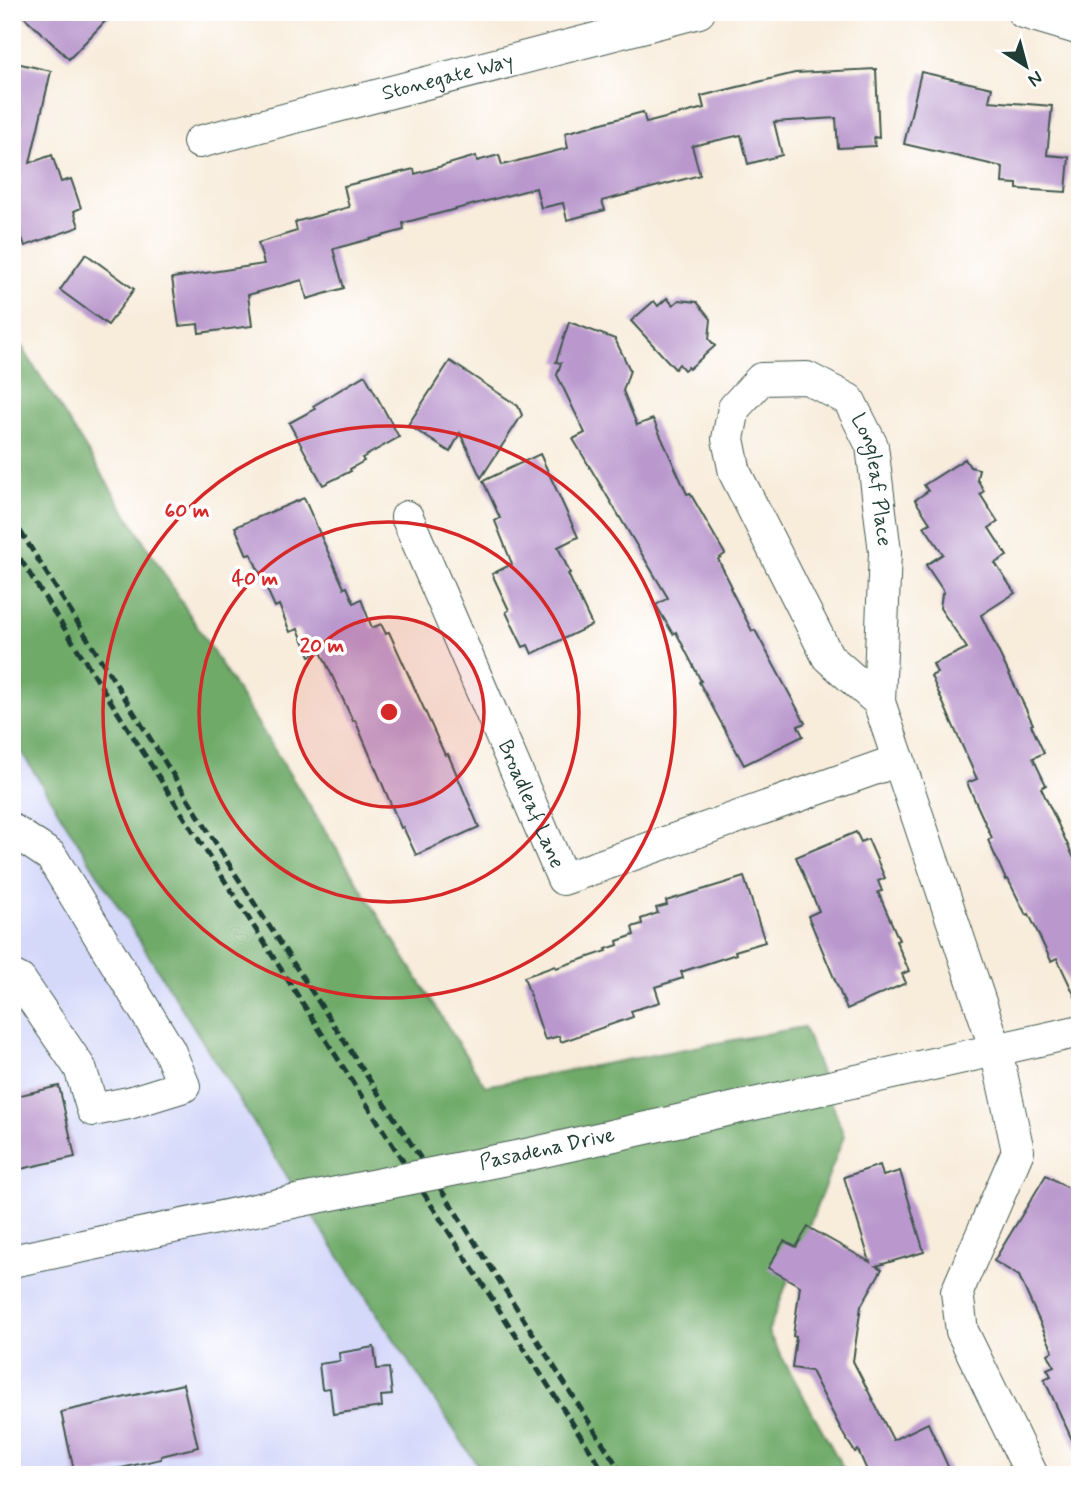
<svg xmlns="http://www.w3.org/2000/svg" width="1092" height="1487" font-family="Mynerve,sans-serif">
	<rect width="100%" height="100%" fill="#fff"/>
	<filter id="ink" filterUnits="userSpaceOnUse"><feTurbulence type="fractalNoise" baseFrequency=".0143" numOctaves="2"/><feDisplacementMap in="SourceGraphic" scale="14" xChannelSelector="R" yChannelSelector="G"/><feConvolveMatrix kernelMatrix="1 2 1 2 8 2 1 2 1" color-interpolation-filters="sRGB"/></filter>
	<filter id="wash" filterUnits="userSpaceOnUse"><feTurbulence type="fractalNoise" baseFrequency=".00686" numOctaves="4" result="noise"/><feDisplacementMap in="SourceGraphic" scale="28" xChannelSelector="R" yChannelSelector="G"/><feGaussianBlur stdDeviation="1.57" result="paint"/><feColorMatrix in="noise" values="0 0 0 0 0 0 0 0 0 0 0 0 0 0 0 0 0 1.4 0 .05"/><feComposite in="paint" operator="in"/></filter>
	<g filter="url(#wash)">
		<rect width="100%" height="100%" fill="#f8ecdb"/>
		<!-- built -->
		<path fill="#d4d8f9" d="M 12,737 L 302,1200 L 484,1475 L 12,1475 Z"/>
		<!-- forest -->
		<path fill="#70aa69" stroke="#48744e" stroke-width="2" d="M 12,331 L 485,1086 L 804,1027 L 844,1136 L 768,1332 L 847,1475 L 484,1475 L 302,1200 L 12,737 Z"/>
		<g id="blocks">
			<!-- building -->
			<g fill="#ba98cd">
				<path d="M 19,12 L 114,12 L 69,59 Z"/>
				<path d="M 12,62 L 51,71 L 30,163 L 52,155 L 61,182 L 71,179 L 81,208 L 74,211 L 79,227 L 25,246 L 12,209 Z"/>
				<path d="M 876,69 L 879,138 L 874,137 L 875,146 L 838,148 L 836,118 L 774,122 L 782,155 L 748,164 L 741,135 L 692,146 L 700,175 L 602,201 L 605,210 L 567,220 L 563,203 L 541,208 L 536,188 L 403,223 L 404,230 L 333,249 L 344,288 L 307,299 L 302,280 L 248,295 L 252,326 L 199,333 L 198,324 L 179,326 L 172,278 L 264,264 L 258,243 L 297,231 L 295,222 L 349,207 L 344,186 L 414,169 L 415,174 L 476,156 L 477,161 L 499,155 L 502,165 L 568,148 L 565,133 L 643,112 L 646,123 L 704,108 L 701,96 L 795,73 Z"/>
				<path d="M 921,72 L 992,88 L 989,101 L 1052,106 L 1047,155 L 1069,157 L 1066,192 L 1017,189 L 1017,184 L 1002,183 L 1003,167 L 904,144 Z"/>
				<path d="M 86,254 L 134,289 L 108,325 L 60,290 Z"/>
				<path d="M 667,298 L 673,305 L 679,300 L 697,302 L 711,319 L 709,339 L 715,346 L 689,369 L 688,367 L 684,370 L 679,364 L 675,369 L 631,321 L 654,301 L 658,306 Z"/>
				<path d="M 569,322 L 615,339 L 630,370 L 623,391 L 637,425 L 653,419 L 687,494 L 690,493 L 725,554 L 718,559 L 732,587 L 730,588 L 752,631 L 755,630 L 805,723 L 798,726 L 803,736 L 744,765 L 699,682 L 701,681 L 676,632 L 673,634 L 656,605 L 668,598 L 573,439 L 585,433 L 557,375 L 561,363 L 556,362 Z"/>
				<path d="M 450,361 L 518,406 L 522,415 L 481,478 L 460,433 L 450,452 L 408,425 Z"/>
				<path d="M 365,375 L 399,437 L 362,458 L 364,461 L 350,469 L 351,471 L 323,485 L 289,423 L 315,409 L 313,406 Z"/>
				<path d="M 540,454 L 578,537 L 558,547 L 570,573 L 568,574 L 592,625 L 532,654 L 528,645 L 523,647 L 506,612 L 509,610 L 492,574 L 512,564 L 495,521 L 500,518 L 483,481 Z"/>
				<path d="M 965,459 L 970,467 L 979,469 L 977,479 L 984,491 L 980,494 L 998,522 L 989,528 L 1007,556 L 995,563 L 1015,593 L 981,615 L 1033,724 L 1031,725 L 1044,753 L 1033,758 L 1046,785 L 1041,788 L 1080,871 L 1080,1007 L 1057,958 L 1051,961 L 1029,914 L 1026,915 L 1008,879 L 1006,880 L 988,840 L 992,838 L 967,783 L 977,779 L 931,676 L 937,673 L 933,664 L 967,648 L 940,608 L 942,594 L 944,592 L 926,565 L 943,554 L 924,526 L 930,523 L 915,500 L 928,491 L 924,485 Z"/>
				<path d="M 304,498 L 344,588 L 347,587 L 354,603 L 361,599 L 372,628 L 381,624 L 386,634 L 389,632 L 445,755 L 448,754 L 479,827 L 416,855 L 403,827 L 401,828 L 355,720 L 353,721 L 321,652 L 310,656 L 298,629 L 290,632 L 279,605 L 275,607 L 251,554 L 247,555 L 235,527 Z"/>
				<path d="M 856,832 L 861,842 L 868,839 L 885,878 L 878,881 L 882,891 L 878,892 L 899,940 L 896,941 L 909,971 L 902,974 L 906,983 L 847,1009 L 808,916 L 819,911 L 796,857 Z"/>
				<path d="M 744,877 L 765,942 L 735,951 L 736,954 L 681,972 L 683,978 L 655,987 L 660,1002 L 631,1011 L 633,1017 L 561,1042 L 559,1036 L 545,1040 L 524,977 L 555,966 L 556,968 L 607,951 L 606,949 L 618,945 L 617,941 L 634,935 L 632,927 L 642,924 L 641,919 L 658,913 L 656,908 L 667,905 L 666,901 Z"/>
				<path d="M 59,1086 L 75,1157 L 12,1171 L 12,1097 Z"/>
				<path d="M 880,1165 L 883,1176 L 900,1171 L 924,1252 L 876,1266 L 882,1269 L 861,1306 L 853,1361 L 893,1440 L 928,1423 L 952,1475 L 869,1475 L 858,1450 L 855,1452 L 845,1437 L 811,1371 L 792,1368 L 796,1337 L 793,1336 L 800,1286 L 768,1268 L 784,1241 L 796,1247 L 808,1227 L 870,1262 L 844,1177 Z"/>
				<path d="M 1046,1175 L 1080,1195 L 1080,1457 L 1044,1379 L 1051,1376 L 1047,1369 L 1054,1366 L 1048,1354 L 1053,1351 L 1019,1276 L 994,1261 Z"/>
				<path d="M 374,1347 L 377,1369 L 389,1368 L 392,1395 L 381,1396 L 382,1407 L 333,1414 L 330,1388 L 322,1389 L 319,1364 L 340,1361 L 339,1353 Z"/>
				<path d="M 183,1384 L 198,1447 L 161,1456 L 161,1459 L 91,1475 L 75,1475 L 61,1412 Z"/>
			</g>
		</g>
	</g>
	<g filter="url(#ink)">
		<use href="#blocks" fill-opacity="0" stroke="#40574d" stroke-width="2"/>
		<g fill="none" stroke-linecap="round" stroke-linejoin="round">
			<defs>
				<g id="minor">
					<path d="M 1023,12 L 1080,29"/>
					<path id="s1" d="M 199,142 L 699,12"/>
					<path id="s2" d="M 407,517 L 563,879 L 899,760"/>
					<path id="s3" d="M 879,702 L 828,657 L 735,473 L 728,439 L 734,408 L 761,379 L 807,378 L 849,400 L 872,446 L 885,552 L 879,702 L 996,1050 L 1018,1151 L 957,1292 L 962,1331 L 1032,1475"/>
					<path d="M 12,830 L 51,856 L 169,1050 L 184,1086 L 129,1103 L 93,1110 L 80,1068 L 20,980 L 12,976"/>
					<path d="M 521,1156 L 1080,1031"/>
					<path d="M 12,1261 L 302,1200"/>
				</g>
			</defs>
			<!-- minor casing -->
			<use href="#minor" stroke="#40574d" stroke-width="34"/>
			<!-- minor -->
			<use href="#minor" stroke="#fff" stroke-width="32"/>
			<!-- rail -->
			<g stroke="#1f3d34" stroke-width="5" stroke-dasharray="10 5" stroke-linecap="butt">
				<path d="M 12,518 L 232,869 L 453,1208 L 623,1475"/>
				<path d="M 12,546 L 408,1169 L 606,1475"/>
			</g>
			<defs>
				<path id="minor-bridge" d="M 302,1200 L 521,1156"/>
			</defs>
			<!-- minor-bridge casing -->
			<use href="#minor-bridge" stroke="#40574d" stroke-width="34" stroke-linecap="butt"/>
			<!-- minor-bridge -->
			<use href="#minor-bridge" stroke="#fff" stroke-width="32"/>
		</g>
	</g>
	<!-- distance rings -->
	<circle cx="389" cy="712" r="95" fill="#d62828" fill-opacity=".12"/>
	<g fill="none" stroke="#d62828" stroke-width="3.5">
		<circle cx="389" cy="712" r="95"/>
		<circle cx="389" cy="712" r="190"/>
		<circle cx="389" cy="712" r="286"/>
	</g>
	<g text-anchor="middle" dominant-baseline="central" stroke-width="7" stroke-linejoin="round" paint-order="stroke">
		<!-- street labels -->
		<g font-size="21" fill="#1f3d34" stroke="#fff">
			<text stroke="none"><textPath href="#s1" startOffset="257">Stonegate Way</textPath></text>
			<text stroke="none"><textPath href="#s3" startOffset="558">Longleaf Place</textPath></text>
			<text stroke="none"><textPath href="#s2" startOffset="313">Broadleaf Lane</textPath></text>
			<text transform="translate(547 1149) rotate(-12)">Pasadena Drive</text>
		</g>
	</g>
	<circle cx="389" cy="712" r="10" fill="#d62828" stroke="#fff" stroke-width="3.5"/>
	<g font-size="21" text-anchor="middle" font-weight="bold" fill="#d62828" stroke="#fff" stroke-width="7" stroke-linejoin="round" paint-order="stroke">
		<text x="187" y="517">60 m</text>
		<text x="255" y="585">40 m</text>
		<text x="322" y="652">20 m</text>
	</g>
	<!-- margin -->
	<rect width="1092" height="1487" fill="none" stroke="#fff" stroke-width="42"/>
	<!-- north arrow -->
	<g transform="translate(1026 66) rotate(144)" stroke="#ffffff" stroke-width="5" paint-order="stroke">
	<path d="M0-5L12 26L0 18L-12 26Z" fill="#1f3d34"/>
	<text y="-10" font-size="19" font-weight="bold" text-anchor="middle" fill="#1f3d34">N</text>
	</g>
</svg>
